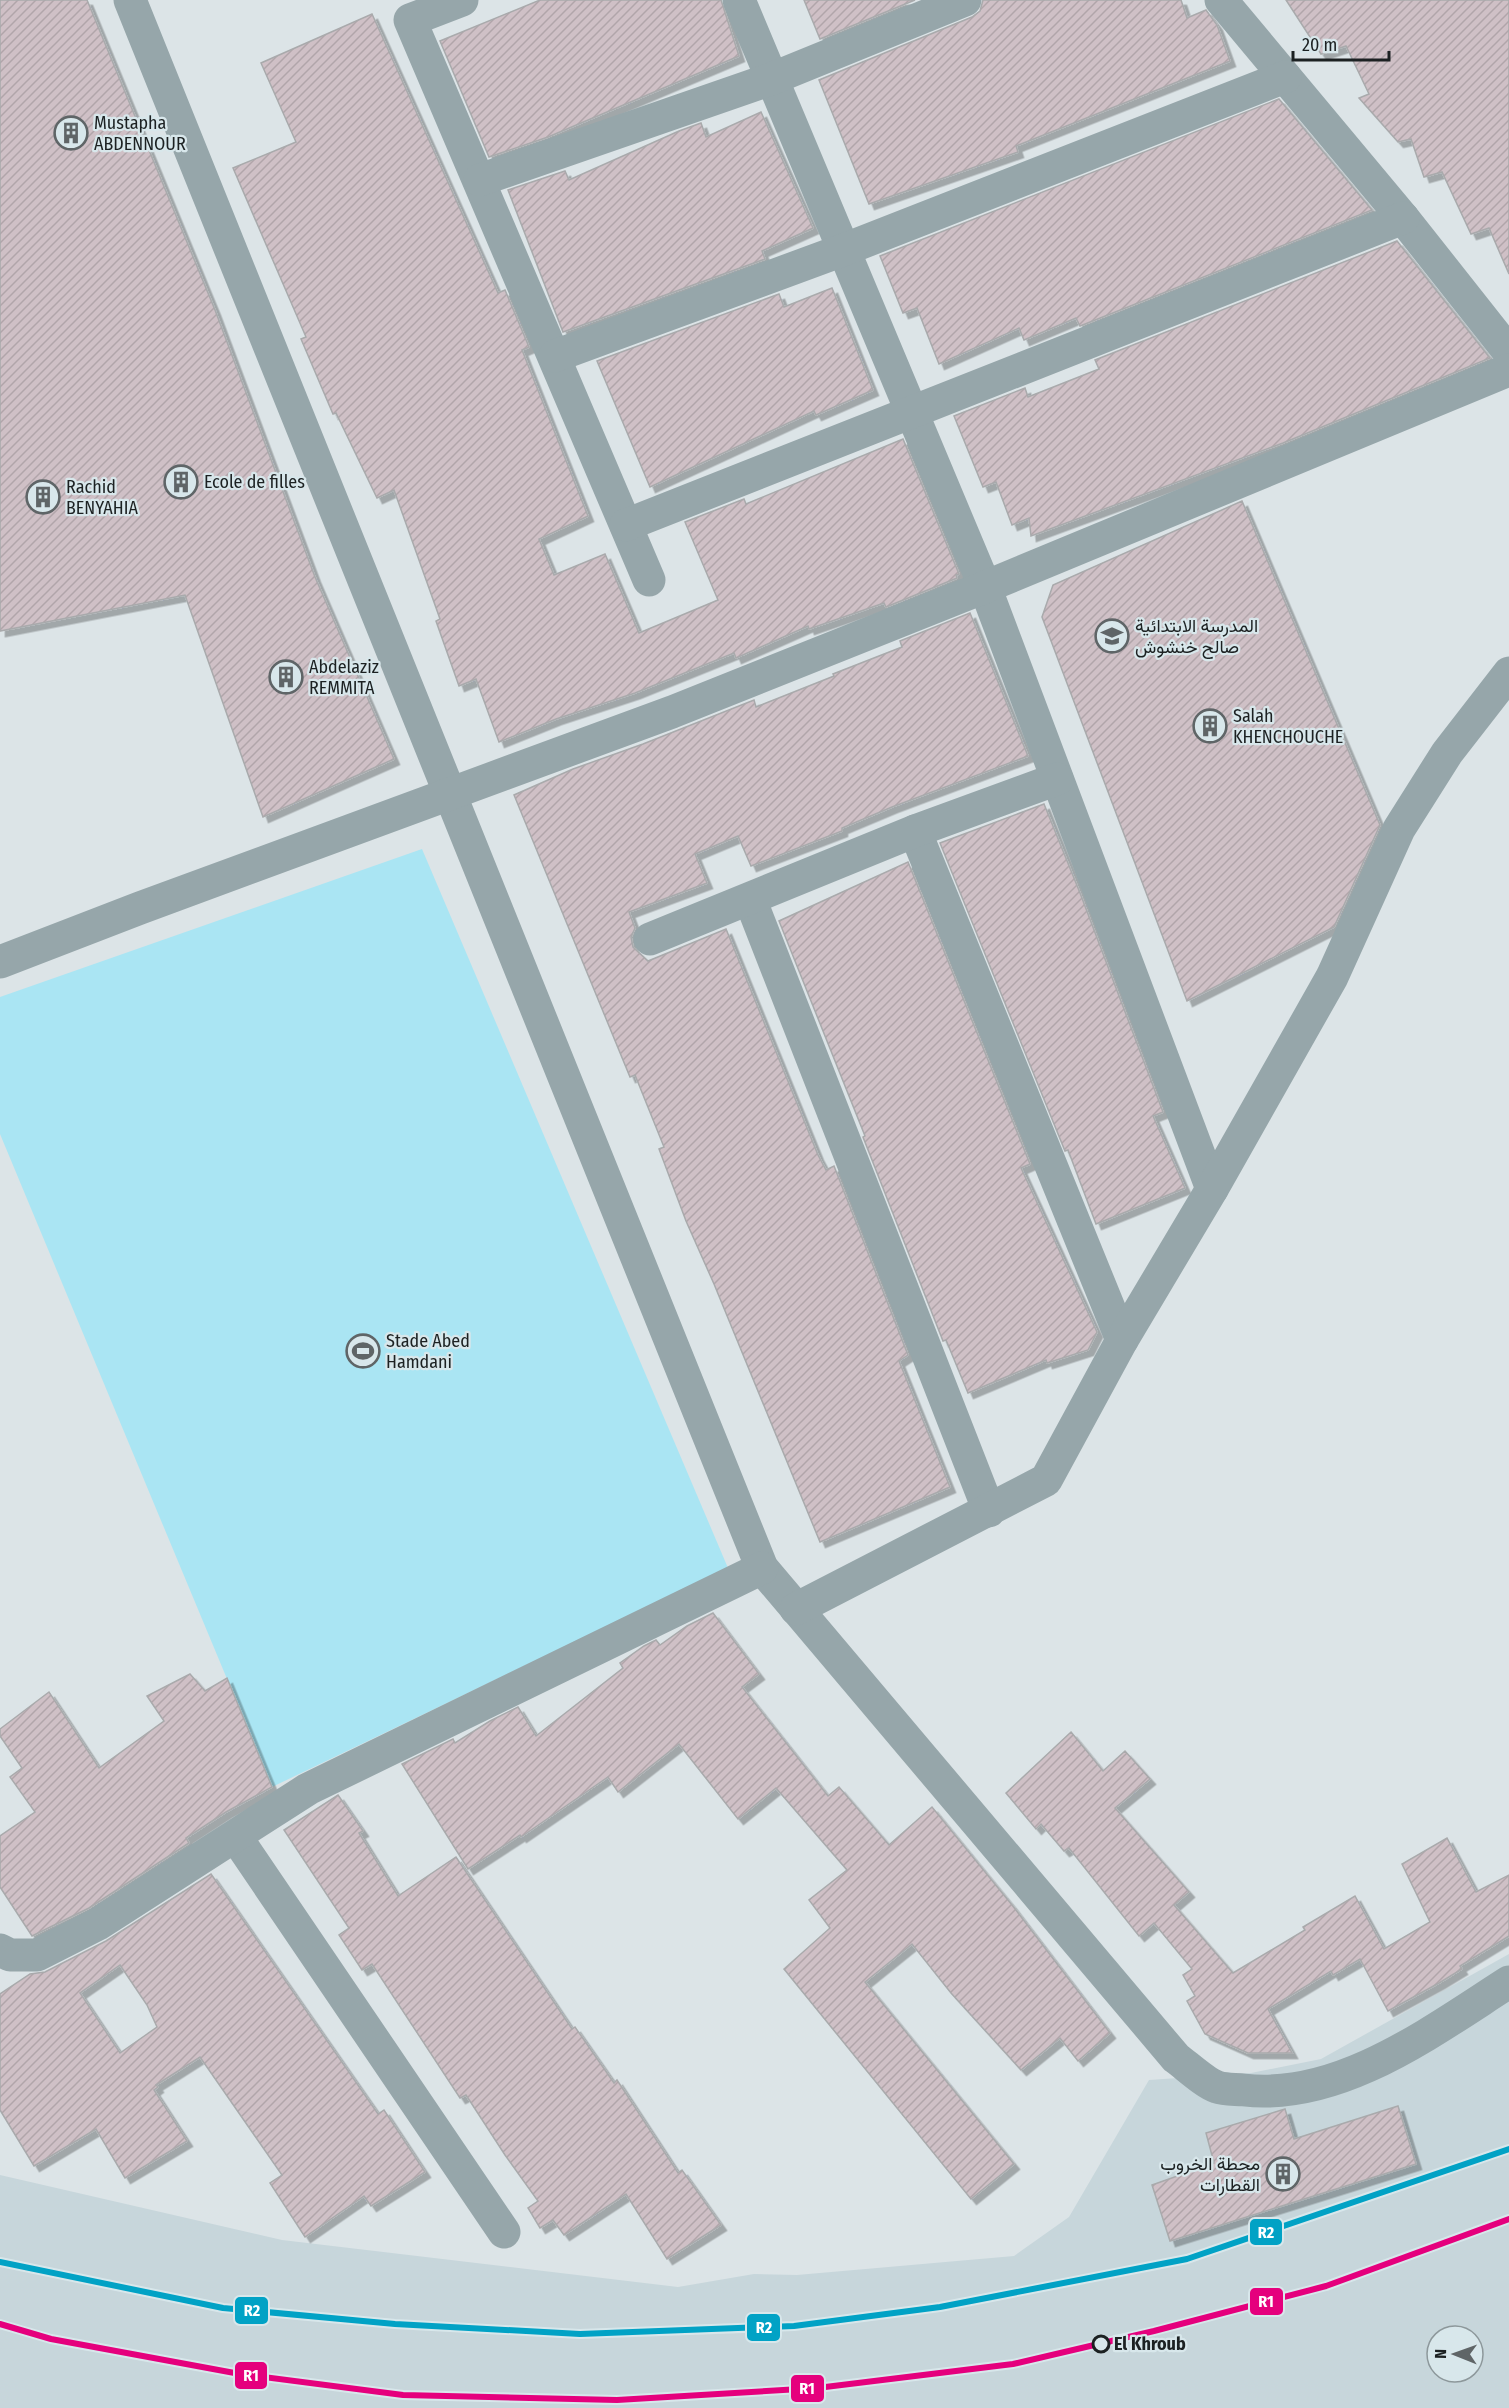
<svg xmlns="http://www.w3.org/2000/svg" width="1509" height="2408" font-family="'Fira Sans Condensed',Vazirmatn,sans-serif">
	<defs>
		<pattern id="building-hatch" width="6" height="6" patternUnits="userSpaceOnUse" patternTransform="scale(1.5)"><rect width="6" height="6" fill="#cfc0c6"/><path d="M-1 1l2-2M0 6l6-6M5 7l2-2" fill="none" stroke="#b1a5aa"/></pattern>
		<filter id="shadow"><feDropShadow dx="5.5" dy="5.5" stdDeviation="0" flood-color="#0004"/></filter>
	</defs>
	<rect width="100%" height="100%" fill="#dce4e7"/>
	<!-- built -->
	<path fill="#c7d6db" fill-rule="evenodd" d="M 1509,1954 L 1509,2408 L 0,2408 L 0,2175 L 282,2240 L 678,2287 L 754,2274 L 797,2275 L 1014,2256 L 1069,2217 L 1149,2080 L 1251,2073 L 1321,2059 ZM 1437,2336 L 1473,2336 L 1473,2372 L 1437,2372 Z"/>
	<!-- green -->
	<path fill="#aae5f3" d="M 422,849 L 728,1568 L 272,1787 L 0,1134 L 0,997 Z"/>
	<!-- building -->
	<g fill="url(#building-hatch)" stroke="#a9aaac" stroke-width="1.5" fill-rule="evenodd" filter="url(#shadow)">
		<path d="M 0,0 L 87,0 L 215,310 L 315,577 L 394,759 L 263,817 L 185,595 L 0,631 Z"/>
		<path d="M 540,0 L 721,0 L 739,56 L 548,137 L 489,157 L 440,41 Z"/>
		<path d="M 804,0 L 915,0 L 820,39 Z"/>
		<path d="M 983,0 L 1181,0 L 1187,18 L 1206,10 L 1217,25 L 1230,61 L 1016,146 L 1018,152 L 869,204 L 819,80 L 972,17 L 980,11 Z"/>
		<path d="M 1286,0 L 1509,0 L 1509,274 L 1489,228 L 1471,234 L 1442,172 L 1424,177 L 1411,139 L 1398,142 L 1359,98 L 1369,94 L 1346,46 L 1321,54 Z"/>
		<path d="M 372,14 L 498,293 L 505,290 L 529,347 L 522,350 L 588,516 L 539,539 L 554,575 L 605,554 L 639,633 L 718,600 L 685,522 L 744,499 L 746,504 L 903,439 L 959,574 L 956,575 L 957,578 L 886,607 L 884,603 L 809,629 L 808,626 L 736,658 L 734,653 L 635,693 L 556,719 L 499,742 L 476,679 L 459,686 L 436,621 L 440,619 L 394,490 L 377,498 L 336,413 L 333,414 L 301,339 L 306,337 L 233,168 L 296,142 L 261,63 Z"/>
		<path d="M 1279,99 L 1372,210 L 1080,326 L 1076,318 L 1024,340 L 1019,328 L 939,364 L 917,308 L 903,313 L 880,256 Z"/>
		<path d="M 761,112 L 813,228 L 762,251 L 765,259 L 563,332 L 508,190 L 565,171 L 569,180 L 679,131 L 701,123 L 706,137 Z"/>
		<path d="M 1397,241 L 1490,358 L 1283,443 L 1031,536 L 1029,518 L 1012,525 L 996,482 L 983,487 L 954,416 L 1025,388 L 1028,397 L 1099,369 L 1095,360 Z"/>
		<path d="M 832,288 L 873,390 L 816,415 L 814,411 L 650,487 L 597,361 L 779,294 L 784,307 Z"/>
		<path d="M 1242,501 L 1380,825 L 1334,927 L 1187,1001 L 1042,617 L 1053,585 Z"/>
		<path d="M 970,613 L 1028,756 L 892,807 L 842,828 L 842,831 L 751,866 L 738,836 L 695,854 L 707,883 L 629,912 L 635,928 L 631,937 L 633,947 L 648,961 L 726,929 L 818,1155 L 826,1170 L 834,1166 L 908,1355 L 899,1361 L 950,1487 L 820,1542 L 714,1284 L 686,1221 L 659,1149 L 664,1147 L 635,1075 L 630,1077 L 514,795 L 573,769 L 643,744 L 754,700 L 756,707 L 834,676 L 833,674 L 902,647 L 900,641 Z"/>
		<path d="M 1044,804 L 1080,893 L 1163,1112 L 1153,1116 L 1185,1188 L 1096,1224 L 1068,1150 L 1065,1151 L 940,843 Z"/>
		<path d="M 908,862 L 1030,1164 L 1021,1168 L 1097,1332 L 1088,1350 L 1047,1363 L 1046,1360 L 968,1393 L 946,1340 L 943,1341 L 863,1137 L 865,1136 L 779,921 Z"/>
		<path d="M 713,1613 L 759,1674 L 742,1687 L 828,1796 L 839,1787 L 889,1845 L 932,1807 L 1012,1905 L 1110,2033 L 1078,2061 L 1060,2038 L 1021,2070 L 951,1993 L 912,1944 L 865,1982 L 1014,2164 L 971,2199 L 784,1969 L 830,1928 L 809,1900 L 847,1870 L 776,1788 L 738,1819 L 679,1744 L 618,1792 L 608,1777 L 521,1837 L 520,1835 L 468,1869 L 402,1764 L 453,1739 L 455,1743 L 490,1721 L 518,1707 L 536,1736 L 623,1668 L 620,1663 L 644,1646 L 656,1640 L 660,1645 L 687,1626 Z"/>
		<path d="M 190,1674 L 205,1691 L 227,1678 L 272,1787 L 226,1812 L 186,1838 L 189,1843 L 89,1908 L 32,1936 L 0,1887 L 0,1836 L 35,1812 L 10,1777 L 22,1768 L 0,1736 L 0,1729 L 49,1692 L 99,1768 L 164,1721 L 147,1696 Z"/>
		<path d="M 1071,1732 L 1103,1771 L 1125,1751 L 1150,1779 L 1115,1808 L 1189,1892 L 1174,1905 L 1233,1973 L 1305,1930 L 1303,1927 L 1355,1896 L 1384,1949 L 1430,1922 L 1402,1864 L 1447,1838 L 1476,1892 L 1509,1875 L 1509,1936 L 1460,1966 L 1462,1969 L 1439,1983 L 1388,2011 L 1360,1959 L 1333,1975 L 1331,1971 L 1268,2009 L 1292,2053 L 1248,2053 L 1205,2034 L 1187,2001 L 1195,1996 L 1183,1975 L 1192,1969 L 1154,1923 L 1139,1936 L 1069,1848 L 1064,1851 L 1041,1824 L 1036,1829 L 1006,1793 Z"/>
		<path d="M 338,1795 L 363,1831 L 359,1833 L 398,1896 L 456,1857 L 572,2029 L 575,2027 L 614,2083 L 617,2080 L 678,2173 L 682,2170 L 721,2225 L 667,2259 L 626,2194 L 564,2235 L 553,2220 L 540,2228 L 528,2208 L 538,2201 L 505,2155 L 466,2095 L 460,2098 L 372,1964 L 362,1970 L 339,1935 L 349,1928 L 284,1830 Z"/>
		<path d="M 211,1874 L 378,2114 L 384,2110 L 425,2172 L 371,2206 L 364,2196 L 305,2237 L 270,2183 L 282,2175 L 200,2057 L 156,2085 L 158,2087 L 154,2090 L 187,2141 L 125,2178 L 96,2129 L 34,2166 L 0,2110 L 0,1994 L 30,1974 L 45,1972 L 106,1941 ZM 120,1965 L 147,2005 L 157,2027 L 120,2053 L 80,1993 Z"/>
		<path d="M 1398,2106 L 1416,2164 L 1170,2241 L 1152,2185 L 1214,2163 L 1206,2133 L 1285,2109 L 1294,2139 Z"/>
	</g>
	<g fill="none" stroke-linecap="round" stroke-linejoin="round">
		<!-- minor -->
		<g stroke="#96a6aa" stroke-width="33">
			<path d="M 130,0 L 762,1568 L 1176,2058 C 1187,2066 1205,2083 1217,2087 C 1225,2090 1236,2089 1244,2090 C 1340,2101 1432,2031 1509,1982"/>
			<path d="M 462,0 L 410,20 L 649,580"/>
			<path d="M 739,0 L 985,587 L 1212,1189"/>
			<path d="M 1221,0 L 1403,218 L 1509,352"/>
			<path d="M 480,180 L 771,79 L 965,0"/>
			<path d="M 555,356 L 843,250 L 1285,77"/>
			<path d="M 626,525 L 1403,218"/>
			<path d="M 915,831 L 1122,1340"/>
			<path d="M 750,899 L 989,1511"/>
			<path d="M 650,939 L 915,831 L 1057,779"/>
			<path d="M 0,962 L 140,908 L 672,712 L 985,587 L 1509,370"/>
			<path d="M 796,1609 L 1046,1480 L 1122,1340 L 1212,1189 L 1332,977 L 1399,829 L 1447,753 L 1509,673"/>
			<path d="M 236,1837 L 504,2232"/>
			<path d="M 0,1950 L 10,1955 L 37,1955 L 98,1924 L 308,1789 L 762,1568"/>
		</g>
		<!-- rail -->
		<path stroke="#a0aaac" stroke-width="4.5" stroke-dasharray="8 8" stroke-linecap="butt" d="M 0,2324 L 51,2339 L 240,2374 L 403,2395 L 617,2400 L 817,2388 L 1013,2364 L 1154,2331 L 1326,2286 L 1509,2219"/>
		<defs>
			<path id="rail-1" d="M 0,2324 L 51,2339 L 240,2374 L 403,2395 L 617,2400 L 817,2388 L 1013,2364 L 1154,2331 L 1326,2286 L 1509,2219"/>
			<path id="rail-2" d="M 0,2262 L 223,2308 L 395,2324 L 580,2334 L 794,2326 L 940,2307 L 1187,2259 L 1509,2149"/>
		</defs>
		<!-- rail-1 casing -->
		<use href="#rail-1" stroke="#d8e7eb" stroke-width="10"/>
		<!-- rail-2 casing -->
		<use href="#rail-2" stroke="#d8e7eb" stroke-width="10"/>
		<!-- rail-1 -->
		<use href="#rail-1" stroke="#e5007d" stroke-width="6"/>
		<!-- rail-2 -->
		<use href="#rail-2" stroke="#01a2c5" stroke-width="6"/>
	</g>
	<!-- icons -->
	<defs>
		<symbol id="building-ring" viewBox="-11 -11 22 22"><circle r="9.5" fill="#d8e7eb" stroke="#5f6567" stroke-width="1.5"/><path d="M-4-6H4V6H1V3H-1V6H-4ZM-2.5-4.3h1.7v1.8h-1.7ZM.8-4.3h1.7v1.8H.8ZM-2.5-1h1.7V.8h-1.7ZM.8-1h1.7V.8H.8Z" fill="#5f6567"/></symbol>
		<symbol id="school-ring" viewBox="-11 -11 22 22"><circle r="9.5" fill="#d8e7eb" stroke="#5f6567" stroke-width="1.5"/><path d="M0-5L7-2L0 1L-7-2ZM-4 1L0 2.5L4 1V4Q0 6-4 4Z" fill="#5f6567"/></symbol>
		<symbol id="stadium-ring" viewBox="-11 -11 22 22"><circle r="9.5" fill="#d8e7eb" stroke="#5f6567" stroke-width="1.5"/><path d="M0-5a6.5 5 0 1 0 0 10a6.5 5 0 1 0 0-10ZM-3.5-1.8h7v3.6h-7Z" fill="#5f6567"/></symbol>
	</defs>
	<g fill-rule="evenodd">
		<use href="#building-ring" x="52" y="114" width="38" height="38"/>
		<use href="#building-ring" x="162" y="463" width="38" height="38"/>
		<use href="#building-ring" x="24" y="478" width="38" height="38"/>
		<use href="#school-ring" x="1093" y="617" width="38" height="38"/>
		<use href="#building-ring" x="267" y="658" width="38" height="38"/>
		<use href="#building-ring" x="1191" y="707" width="38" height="38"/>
		<use href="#stadium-ring" x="344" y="1332" width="38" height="38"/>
		<use href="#building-ring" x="1264" y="2155" width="38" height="38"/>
	</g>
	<!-- markers -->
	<circle fill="#d8e7eb" stroke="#1c2122" stroke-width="3" cx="1101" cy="2344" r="8"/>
	<g text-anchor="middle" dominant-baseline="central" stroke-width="4.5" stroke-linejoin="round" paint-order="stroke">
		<!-- poi labels -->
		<g font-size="18" fill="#1c2122" stroke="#d8e7eb" text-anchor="start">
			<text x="94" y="123">Mustapha<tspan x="94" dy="21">ABDENNOUR</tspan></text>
			<text x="204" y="482">Ecole de filles</text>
			<text x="66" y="487">Rachid<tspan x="66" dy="21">BENYAHIA</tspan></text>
			<text x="1135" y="626">المدرسة الابتدائية<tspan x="1135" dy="21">صالح خنشوش</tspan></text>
			<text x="309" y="667">Abdelaziz<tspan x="309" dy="21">REMMITA</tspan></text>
			<text x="1233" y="716">Salah<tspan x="1233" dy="21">KHENCHOUCHE</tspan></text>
			<text x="386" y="1341">Stade Abed<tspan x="386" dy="21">Hamdani</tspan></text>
			<text x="1260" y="2164" text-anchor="end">محطة الخروب<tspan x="1260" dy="21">القطارات</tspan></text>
		</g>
		<!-- stop labels -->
		<g font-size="18" font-weight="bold" fill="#1c2122" stroke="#d8e7eb" text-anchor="start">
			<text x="1114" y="2344">El Khroub</text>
		</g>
	</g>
	<g stroke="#d8e7eb" stroke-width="2">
		<rect x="1249" y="2218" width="34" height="28" rx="6" fill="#01a2c5"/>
		<rect x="1249" y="2287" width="35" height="29" rx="6" fill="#e5007d"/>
		<rect x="234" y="2296" width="35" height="29" rx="6" fill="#01a2c5"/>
		<rect x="746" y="2313" width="35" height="29" rx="6" fill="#01a2c5"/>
		<rect x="234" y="2361" width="34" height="29" rx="6" fill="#e5007d"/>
		<rect x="790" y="2374" width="35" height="29" rx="6" fill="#e5007d"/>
	</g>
	<g font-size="16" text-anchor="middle" font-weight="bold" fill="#fff">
		<text x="1266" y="2238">R2</text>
		<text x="1266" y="2307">R1</text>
		<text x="252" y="2316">R2</text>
		<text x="764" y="2333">R2</text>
		<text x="251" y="2381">R1</text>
		<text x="807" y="2394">R1</text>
	</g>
	<!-- north arrow -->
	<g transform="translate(1455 2354) rotate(271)"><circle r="28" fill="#d8e7eb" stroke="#8d989b" stroke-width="1.5"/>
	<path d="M0-4.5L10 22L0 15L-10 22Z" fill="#5f6567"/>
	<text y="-9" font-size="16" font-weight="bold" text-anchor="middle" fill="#1c2122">N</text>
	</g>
	<!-- scale -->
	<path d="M1293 51v9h96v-9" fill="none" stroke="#1c2122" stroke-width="3"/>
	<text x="1302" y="51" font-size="18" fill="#1c2122" stroke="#d8e7eb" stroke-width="4.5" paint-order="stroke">20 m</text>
</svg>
